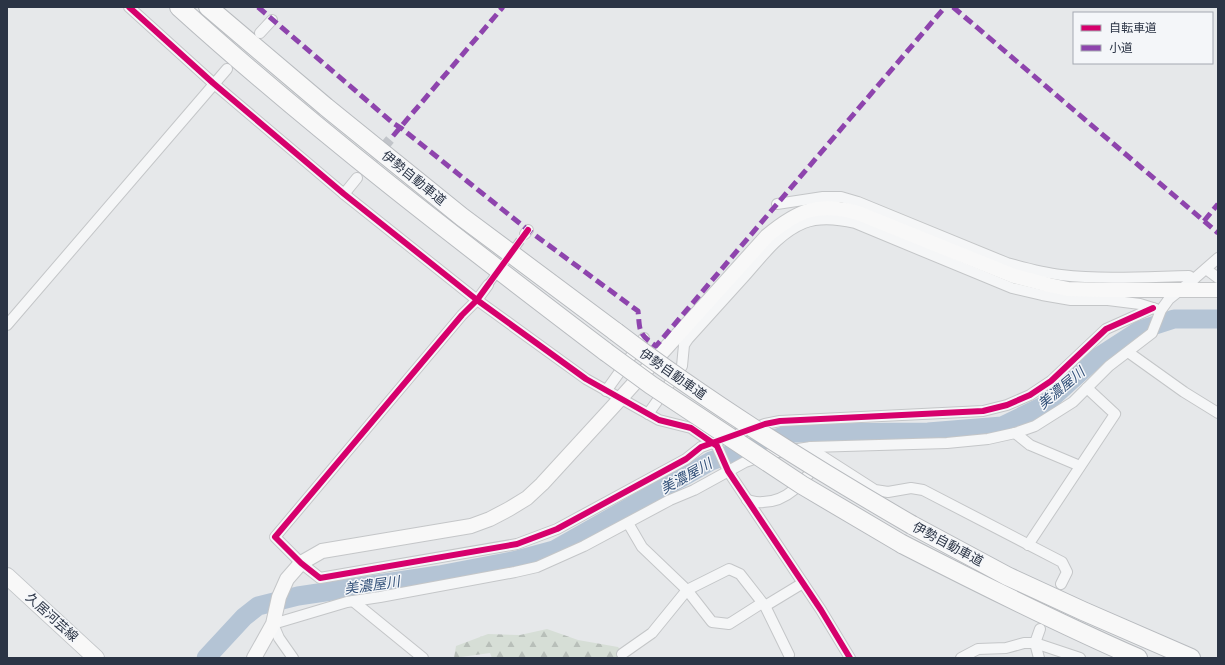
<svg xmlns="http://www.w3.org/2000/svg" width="1225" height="665" font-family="Arial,'Noto Sans JP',sans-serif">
	<defs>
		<pattern id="forest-firs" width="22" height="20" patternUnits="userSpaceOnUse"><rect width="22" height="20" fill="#d6ded6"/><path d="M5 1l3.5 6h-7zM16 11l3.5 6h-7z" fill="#b8bfb9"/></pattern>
	</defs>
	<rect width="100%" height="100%" fill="#e6e8ea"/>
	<!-- forest -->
	<path fill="url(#forest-firs)" d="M 547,629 L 578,640 L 618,647 L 623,653 L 622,658 L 492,658 L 490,653 L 454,658 L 456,646 L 488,634 L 520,635 Z"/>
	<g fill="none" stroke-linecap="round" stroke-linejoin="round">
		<!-- river -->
		<path stroke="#b4c4d5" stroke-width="19" d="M 206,658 L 244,617 L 258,606 L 298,596 L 439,575 L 517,560 L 554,550 L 711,461 L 792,433 L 928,432 L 1002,426 L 1043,406 L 1095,359 L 1140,330 L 1174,319 L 1218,319"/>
		<!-- street-tunnel -->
		<g stroke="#c1c4c9" stroke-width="10" stroke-dasharray="10 5" stroke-linecap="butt">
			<path d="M 364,170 L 393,136"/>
			<path d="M 488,285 L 525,234"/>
		</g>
		<defs>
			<g id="street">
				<path d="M 129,7 L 213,83 L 344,194 L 477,300 L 586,379 L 659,420 L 691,428 L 717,446 L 728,471 L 821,610 L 850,658"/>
				<path d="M 260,33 L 272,20"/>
				<path d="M 344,194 L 357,178"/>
				<path d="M 777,204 L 823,197 L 841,197 L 858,202 L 1007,263 C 1025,268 1043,273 1061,275 C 1104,280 1146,277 1189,276 L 1194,279"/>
				<path d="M 525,234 L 528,230"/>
				<path d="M 1206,269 L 1218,278"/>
				<path d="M 488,285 L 477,300 L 462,315 L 275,537 L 301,563 L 320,578 L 517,544 L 557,529 L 686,459 L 701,447 L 765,424 L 780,421 L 983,411 L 1007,405 L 1030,395 L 1051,381 L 1106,329 L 1153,308"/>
				<path d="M 7,325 L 227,69"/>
				<path d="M 1128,352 L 1184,392 L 1218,413"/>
				<path d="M 606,391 L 644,338"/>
				<path d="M 648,414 L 682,366 L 684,345 L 688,339 C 707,318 726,297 745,276 C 762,257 779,233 804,223 C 820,217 838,219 855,223 L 1012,288 L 1042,295 L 1071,300 L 1108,300 L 1140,304 L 1156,309"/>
				<path d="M 1015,433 L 1030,445 L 1080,466"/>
				<path d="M 811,447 L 822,456 L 875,490 L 888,492 L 911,488 L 923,490 L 1062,562 L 1067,572 L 1061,584"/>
				<path d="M 747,500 C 752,501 757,503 763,502 C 787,502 804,482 817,463"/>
				<path d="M 628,523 L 642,547 L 687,590 L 712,622 L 729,624 L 762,603"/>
				<path d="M 1028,545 L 1115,414 L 1087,388"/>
				<path d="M 353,601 L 423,658"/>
				<path d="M 765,606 L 803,583"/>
				<path d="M 622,654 L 652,633 L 687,590 L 729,569 L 740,574 L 765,606 L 789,655"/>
				<path d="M 293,658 L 279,638 L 273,624 L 347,602 L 380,597 L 515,572 L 537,567 L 584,546 L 670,500 L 694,490 L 745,462 L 772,453 L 811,447 L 947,443 L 988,439 L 1015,433 L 1035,426 L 1073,402 L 1109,366 L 1152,333 L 1161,310 L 1169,299 L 1194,279 L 1218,258"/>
				<path d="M 961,658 L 978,649 L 1006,648 L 1024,643 L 1035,643 L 1080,658"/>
				<path d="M 1039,658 L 1035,643 L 1040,629"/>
			</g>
			<path id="secondary" d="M 254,658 L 273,624 L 279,597 L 287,579 L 301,563 L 322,551 L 471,526 L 490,519 L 509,509 L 527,498 L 542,484 L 620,399 L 767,236 C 798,210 818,202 858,213 L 1014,276 L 1049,285 L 1068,289 L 1103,290 L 1218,290"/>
			<path id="primary" d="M 7,576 L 96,658"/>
			<g id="highway">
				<path d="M 179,7 C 315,130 460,241 606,352"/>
				<path d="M 208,7 L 326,107 L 462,217 L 616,332"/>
				<path d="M 912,525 L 1007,576 L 1083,611 L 1191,658"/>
				<path d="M 902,544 C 980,584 1058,623 1138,658"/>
			</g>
		</defs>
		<!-- street casing -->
		<use href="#street" stroke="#c4c6c8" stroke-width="12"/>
		<!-- secondary casing -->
		<use href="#secondary" stroke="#c4c6c8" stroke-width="16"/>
		<!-- primary casing -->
		<use href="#primary" stroke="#c2c5c8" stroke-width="18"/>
		<!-- highway casing -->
		<use href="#highway" stroke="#b8bbbf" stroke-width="20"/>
		<!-- street -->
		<use href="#street" stroke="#f5f6f7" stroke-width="10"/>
		<!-- secondary -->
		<use href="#secondary" stroke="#f8f8f8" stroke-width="14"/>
		<!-- primary -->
		<use href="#primary" stroke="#f8f8f8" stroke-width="16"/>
		<!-- highway -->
		<use href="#highway" stroke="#f8f8f8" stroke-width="18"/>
		<defs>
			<g id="highway-bridge">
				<path d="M 616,332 C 710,404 810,466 912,525"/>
				<path d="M 606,352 L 651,385 L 802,485 L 902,544"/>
			</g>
		</defs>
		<!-- highway-bridge casing -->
		<use href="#highway-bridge" stroke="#b8bbbf" stroke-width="20" stroke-linecap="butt"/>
		<!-- highway-bridge -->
		<use href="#highway-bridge" stroke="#f8f8f8" stroke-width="18"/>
		<!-- quiet -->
		<g stroke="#8e44ad" stroke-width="5" stroke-dasharray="10 5" stroke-linecap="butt">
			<path d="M 258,7 L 393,123 L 401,128 L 528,230 L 638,311 C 640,331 638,334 656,346 L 945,7"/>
			<path d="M 953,7 L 1218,233"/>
			<path d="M 393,136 L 503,7"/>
			<path d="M 1204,221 L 1218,204"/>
		</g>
		<defs>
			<g id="cycleway">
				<path d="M 129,7 L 213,83 L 344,194 L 477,300 L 586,379 L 659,420 L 691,428 L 717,446 L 728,471 L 821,610 L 850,658"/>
				<path d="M 528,230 L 477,300 L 462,315 L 275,537 L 301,563 L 320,578 L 517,544 L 557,529 L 686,459 L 701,447 L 765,424 L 780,421 L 983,411 L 1007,405 L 1030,395 L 1051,381 L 1106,329 L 1153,308"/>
			</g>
		</defs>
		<!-- cycleway casing -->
		<use href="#cycleway" stroke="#f4f6f9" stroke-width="8"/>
		<!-- cycleway -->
		<use href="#cycleway" stroke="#d6006c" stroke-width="6"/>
	</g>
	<g text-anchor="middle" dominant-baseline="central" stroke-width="3" stroke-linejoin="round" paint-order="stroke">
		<!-- street labels -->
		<g font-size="13" fill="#2b3445" stroke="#f4f6f9">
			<text transform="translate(414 178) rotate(39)">伊勢自動車道</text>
			<text transform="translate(673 374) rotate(35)">伊勢自動車道</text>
			<text transform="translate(948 544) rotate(28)">伊勢自動車道</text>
			<text transform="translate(52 617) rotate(42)">久居河芸線</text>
		</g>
		<!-- water labels -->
		<g font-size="14" font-style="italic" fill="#34527a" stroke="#f4f6f9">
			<text transform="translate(1061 388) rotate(-40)">美濃屋川</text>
			<text transform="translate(686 476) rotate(-29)">美濃屋川</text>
			<text transform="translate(372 585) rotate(-8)">美濃屋川</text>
		</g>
	</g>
	<!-- border -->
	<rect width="1225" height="665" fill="none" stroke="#2b3445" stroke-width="16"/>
	<!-- legend -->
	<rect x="1073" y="12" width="140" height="52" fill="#f4f6f9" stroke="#a4a8b1"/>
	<rect x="1081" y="25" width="20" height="6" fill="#d6006c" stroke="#a4a8b1"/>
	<text x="1109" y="32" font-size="12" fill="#2b3445">自転車道</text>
	<rect x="1081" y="45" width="20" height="6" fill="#8e44ad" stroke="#a4a8b1"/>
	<text x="1109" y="52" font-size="12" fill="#2b3445">小道</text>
</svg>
